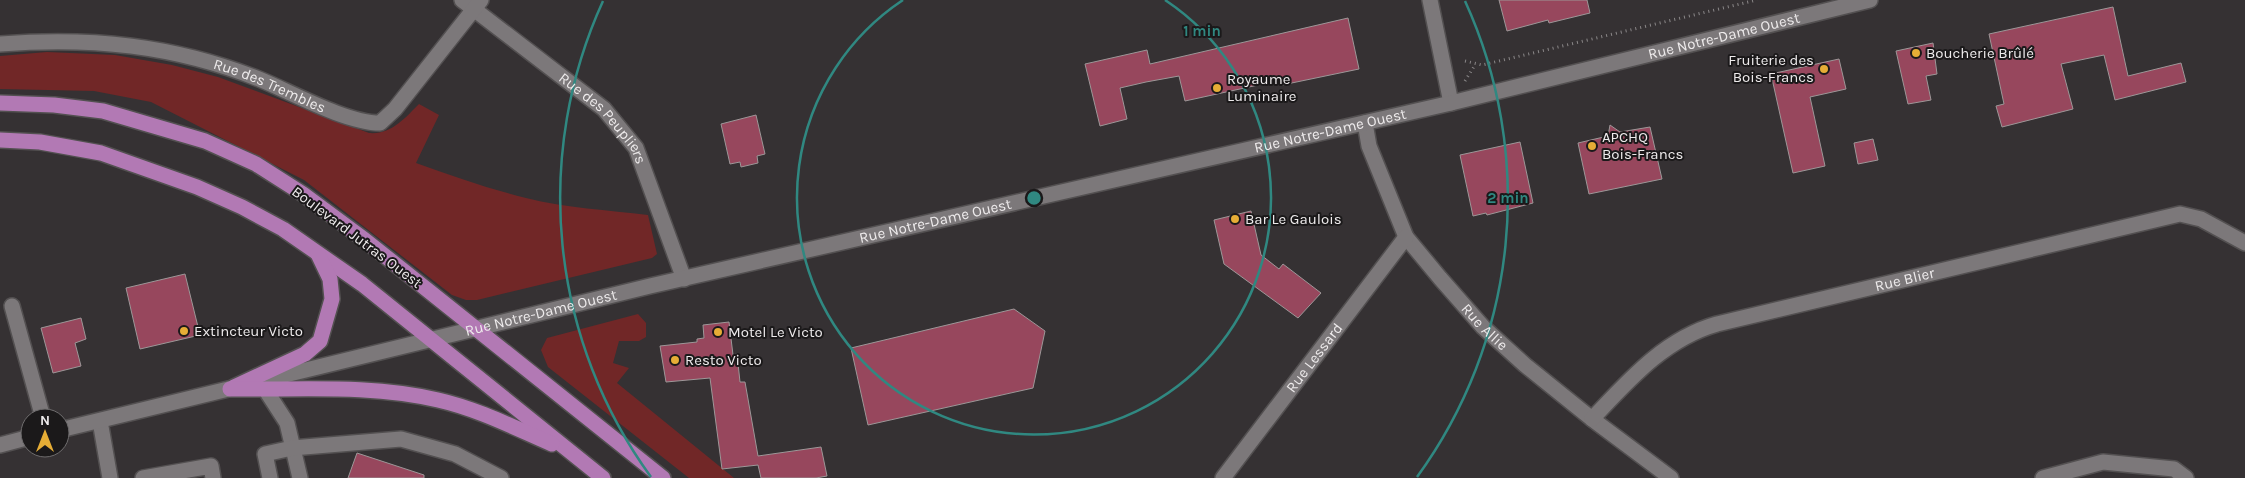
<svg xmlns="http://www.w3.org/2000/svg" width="2245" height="478" font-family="Karla,sans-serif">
	<rect width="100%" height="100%" fill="#353133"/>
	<!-- green -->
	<g fill="#712727">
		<path d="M 47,52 L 115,55 L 172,65 L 218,77 L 369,133 C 391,135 405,118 419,104 L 439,115 L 416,163 C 452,176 489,189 526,198 C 566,208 608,210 648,215 L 657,254 L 652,258 L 477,300 L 466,300 L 452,295 L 304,180 L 151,102 L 94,91 L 0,89 L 0,56 Z"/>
		<path d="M 638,314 L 646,323 L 646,337 L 639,341 L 619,341 L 613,363 L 629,368 L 617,383 L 734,478 L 689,478 L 548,367 L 541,350 L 547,338 Z"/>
	</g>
	<!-- building -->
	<g fill="#97475d" stroke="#9d9798">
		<path d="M 1499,0 L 1587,0 L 1590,13 L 1549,23 L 1548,20 L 1507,31 Z"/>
		<path d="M 2113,7 L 2128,76 L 2181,63 L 2186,82 L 2115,100 L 2104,55 L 2061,64 L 2073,109 L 2002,127 L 1996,106 L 2004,104 L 1989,34 Z"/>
		<path d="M 1348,18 L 1359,69 L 1282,85 L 1281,80 L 1185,101 L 1179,76 L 1146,82 L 1120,88 L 1127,119 L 1100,126 L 1085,64 L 1147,50 L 1150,64 Z"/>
		<path d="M 1933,43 L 1937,74 L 1926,76 L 1931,100 L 1908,104 L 1896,51 Z"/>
		<path d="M 1839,59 L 1846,89 L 1810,97 L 1825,166 L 1793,173 L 1771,74 Z"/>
		<path d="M 756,115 L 765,154 L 757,156 L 758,163 L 741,167 L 740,162 L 730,164 L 721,124 Z"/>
		<path d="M 1610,125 L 1620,132 L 1650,127 L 1662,179 L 1589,194 L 1578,143 L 1608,136 Z"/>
		<path d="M 1873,139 L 1878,160 L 1858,164 L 1854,143 Z"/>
		<path d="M 1520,142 L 1533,203 L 1487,215 L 1486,213 L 1473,216 L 1460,155 Z"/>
		<path d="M 1251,211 L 1261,255 L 1279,269 L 1283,264 L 1321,293 L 1298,318 L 1224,264 L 1214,220 Z"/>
		<path d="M 185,274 L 200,335 L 140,349 L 126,288 Z"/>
		<path d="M 1014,309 L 1045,331 L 1033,388 L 868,425 L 851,348 Z"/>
		<path d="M 81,318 L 86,339 L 75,343 L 81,366 L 53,373 L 41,328 Z"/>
		<path d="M 729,322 L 733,355 L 737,354 L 740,382 L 745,382 L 758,456 L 821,447 L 827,476 L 816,478 L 761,478 L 758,465 L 722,469 L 710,378 L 666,382 L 660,346 L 697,342 L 697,339 L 704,338 L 703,325 Z"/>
		<path d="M 357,453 L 424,475 L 424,478 L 348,478 Z"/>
	</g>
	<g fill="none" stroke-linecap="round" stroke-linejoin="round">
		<defs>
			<g id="minor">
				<path id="s1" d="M 462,0 L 604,109 L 636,148 L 684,279"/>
				<path d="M 1430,0 L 1451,103"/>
				<path id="s2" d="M 0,44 C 91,37 173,45 259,79 C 291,92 346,123 380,123 L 395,109 L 481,0"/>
				<path id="s3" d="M 1365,123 L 1369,146 L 1406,237 L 1440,278 L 1483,327 L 1525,365 L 1592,419 L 1671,478"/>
				<path d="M 12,306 L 43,418"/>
				<path d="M 265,389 L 287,423 L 300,478"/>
				<path id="s4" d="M 1592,419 C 1628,381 1664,339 1717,324 L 2180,214 L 2201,219 L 2245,243"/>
				<path d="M 100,421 L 110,478"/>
				<path id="s5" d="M 60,430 L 650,286 L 1451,103 L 1870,0"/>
				<path d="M 0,445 L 30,437"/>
				<path d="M 143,478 L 211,466 L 213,478"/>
				<path d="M 270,478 L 265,454 L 292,448 L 401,439 L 455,454 L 501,478"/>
				<path id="s6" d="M 1223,478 L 1406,237"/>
				<path d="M 2043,478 L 2103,462 L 2174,469 L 2186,478"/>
			</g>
			<g id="major">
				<path d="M 0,103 L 54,105 L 103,111 L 205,141 L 256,164 L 303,194 L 365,240 L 663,478"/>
				<path d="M 0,140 L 40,142 L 101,153 L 197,187 L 242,207 L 283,229 L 362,284 L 603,478"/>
				<path d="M 234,387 L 305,354 L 320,341 L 332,299 L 330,279 L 318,254"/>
				<path d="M 230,389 C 299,390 371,384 438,400 C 478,409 515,428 552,444"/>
			</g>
		</defs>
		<!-- minor casing -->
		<use href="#minor" stroke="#535051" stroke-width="18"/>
		<!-- major casing -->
		<use href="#major" stroke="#535051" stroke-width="18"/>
		<!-- path -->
		<g stroke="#8b8889" stroke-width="3" stroke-dasharray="1 4" stroke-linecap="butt">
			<path d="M 1465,61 L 1482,65 L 1757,0"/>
			<path d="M 1465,81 L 1475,65"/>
		</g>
		<!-- minor -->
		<use href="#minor" stroke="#7c787a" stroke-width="15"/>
		<!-- major -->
		<use href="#major" stroke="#b279b4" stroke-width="15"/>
	</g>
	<!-- distance rings -->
	<g fill="none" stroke="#308881" stroke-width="2.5">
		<path d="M1165 0A237 237 0 1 1 903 0"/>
		<path d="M651 477A474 474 0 0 1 603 1M1465 1A474 474 0 0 1 1417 477"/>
	</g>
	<!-- markers -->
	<g fill="#e6ad36" stroke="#1b191a" stroke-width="2">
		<circle cx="1916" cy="53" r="5"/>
		<circle cx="1824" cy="69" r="5"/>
		<circle cx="1217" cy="88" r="5"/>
		<circle cx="1592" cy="146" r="5"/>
		<circle cx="1235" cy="219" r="5"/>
		<circle cx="184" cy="331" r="5"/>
		<circle cx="718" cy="332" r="5"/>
		<circle cx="675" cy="360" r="5"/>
	</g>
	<g text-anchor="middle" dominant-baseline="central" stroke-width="4" stroke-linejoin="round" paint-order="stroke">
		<!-- street labels -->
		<g font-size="15" fill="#eeebec" stroke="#1b191a">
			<text stroke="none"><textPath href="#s5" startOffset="1710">Rue Notre-Dame Ouest</textPath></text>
			<text stroke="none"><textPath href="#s2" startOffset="276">Rue des Trembles</textPath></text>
			<text stroke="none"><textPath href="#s1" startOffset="185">Rue des Peupliers</textPath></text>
			<text stroke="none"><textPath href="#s5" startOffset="1305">Rue Notre-Dame Ouest</textPath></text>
			<text stroke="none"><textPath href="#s5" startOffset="900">Rue Notre-Dame Ouest</textPath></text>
			<text transform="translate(357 237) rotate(37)">Boulevard Jutras Ouest</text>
			<text stroke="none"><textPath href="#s4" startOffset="352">Rue Blier</textPath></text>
			<text stroke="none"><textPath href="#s5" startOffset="495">Rue Notre-Dame Ouest</textPath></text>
			<text stroke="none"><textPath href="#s3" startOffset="241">Rue Allie</textPath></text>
			<text stroke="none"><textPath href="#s6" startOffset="151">Rue Lessard</textPath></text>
		</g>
		<!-- poi labels -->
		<g font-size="15" fill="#eeebec" stroke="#1b191a" text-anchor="start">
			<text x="1926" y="53">Boucherie Brûlé</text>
			<text x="1814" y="60" text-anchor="end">Fruiterie des<tspan x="1814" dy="17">Bois-Francs</tspan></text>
			<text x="1227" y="79">Royaume<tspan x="1227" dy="17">Luminaire</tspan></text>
			<text x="1602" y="137">APCHQ<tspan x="1602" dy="17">Bois-Francs</tspan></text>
			<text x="1245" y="219">Bar Le Gaulois</text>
			<text x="194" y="331">Extincteur Victo</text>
			<text x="728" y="332">Motel Le Victo</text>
			<text x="685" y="360">Resto Victo</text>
		</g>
	</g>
	<circle cx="1034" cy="198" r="8" fill="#308881" stroke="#1b191a" stroke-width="2.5"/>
	<g font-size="15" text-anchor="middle" font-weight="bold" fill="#308881" stroke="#1b191a" stroke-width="4" stroke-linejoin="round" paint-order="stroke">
		<text x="1202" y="36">1 min</text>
		<text x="1508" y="203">2 min</text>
	</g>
	<!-- north arrow -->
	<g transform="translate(45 433)"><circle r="24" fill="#1b191a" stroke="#6f6d6e"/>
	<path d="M0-4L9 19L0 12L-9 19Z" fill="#e6ad36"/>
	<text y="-8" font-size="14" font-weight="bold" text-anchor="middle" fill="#eeebec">N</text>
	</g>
</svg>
